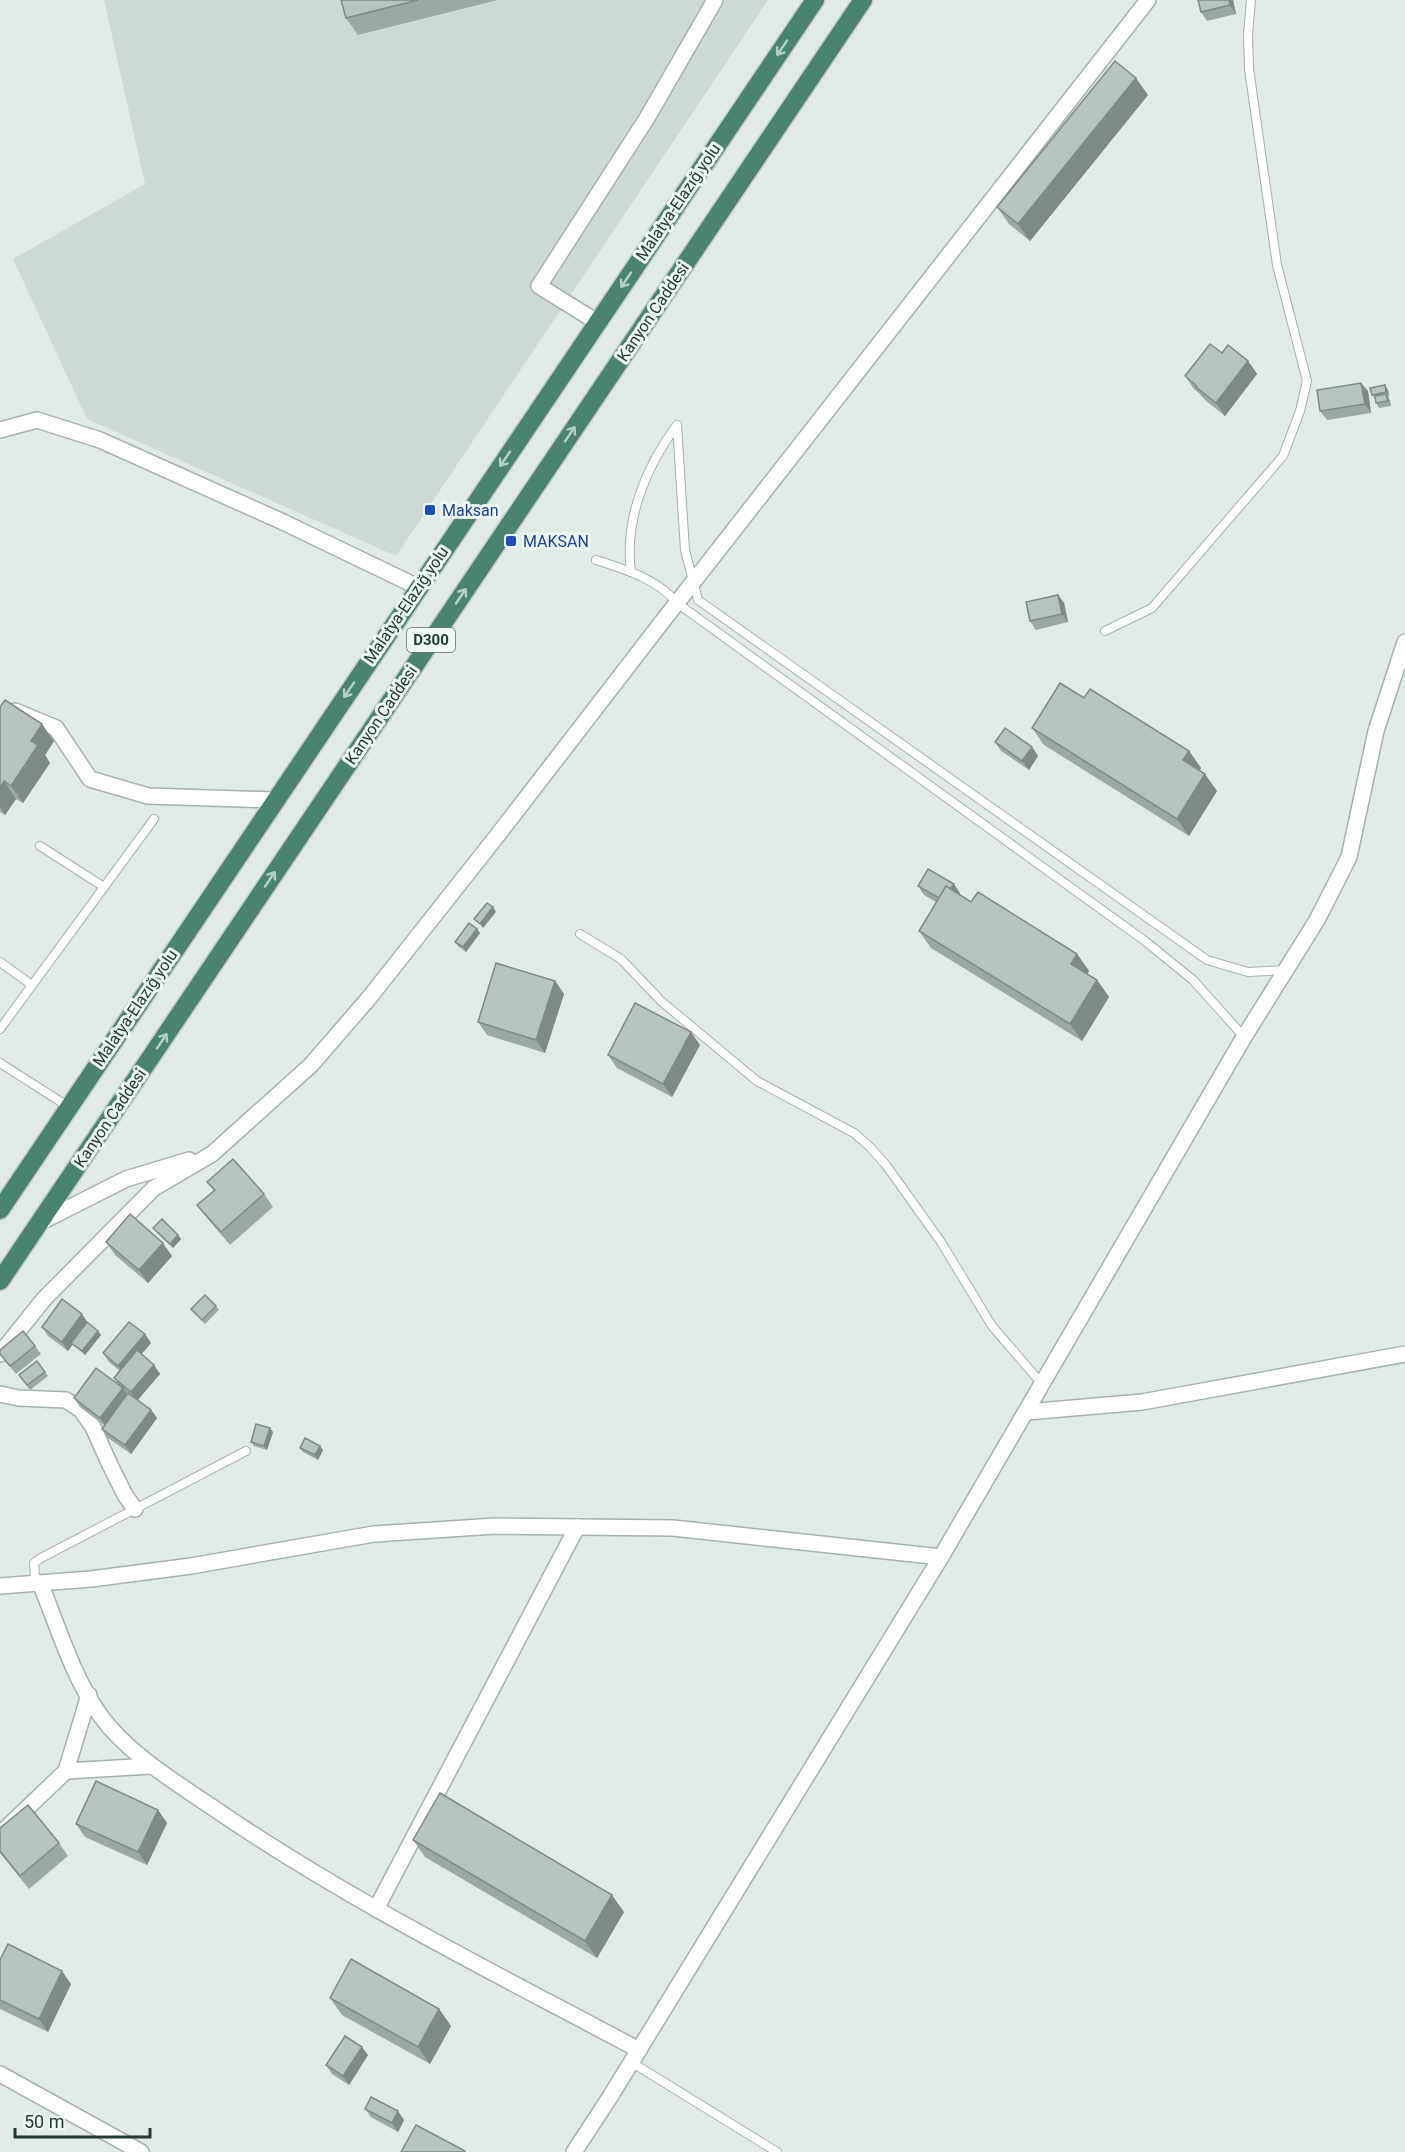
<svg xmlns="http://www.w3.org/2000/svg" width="1405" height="2152" font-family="Roboto,sans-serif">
	<rect width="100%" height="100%" fill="#dfebe4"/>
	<!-- built -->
	<path fill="#cddad3" d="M 104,0 L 768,0 L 396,556 L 87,419 L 13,259 L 145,184 Z"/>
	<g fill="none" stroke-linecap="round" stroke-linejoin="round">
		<defs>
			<g id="service">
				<path d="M 677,425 L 685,550 L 698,600 L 1207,960 L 1248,972 L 1285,970"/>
				<path d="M 596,560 C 624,569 658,579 677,603 L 1145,941 L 1193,980 L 1244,1037"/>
				<path d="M 631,572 C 624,520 646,466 677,425"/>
				<path d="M 1105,631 L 1152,608 L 1283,456 L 1300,411 L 1307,381 L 1277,265 L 1249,69 L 1248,35 L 1251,0"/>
				<path d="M 40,846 L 104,887"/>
				<path d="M 580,934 L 621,959 L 661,1001 L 757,1081 L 854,1133 L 870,1147 L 886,1165 L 941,1242 L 992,1326 L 1042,1384"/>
				<path d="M 0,962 L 32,985"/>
				<path d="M 0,1029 L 154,819"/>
				<path d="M 0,1063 L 69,1107"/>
				<path d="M 40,1583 L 35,1576 L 34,1563 L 41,1558 L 246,1451"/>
				<path d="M 631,2062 L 777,2152"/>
			</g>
			<g id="minor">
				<path d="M 597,322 L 539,286 L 647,118 L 715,0"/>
				<path d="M 0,430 L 37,420 L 100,440 L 283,522 L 418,587"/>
				<path d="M 0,723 L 15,711 L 56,728 L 90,779 L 148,796 L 274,800"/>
				<path d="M 39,1223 L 126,1179 L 189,1160"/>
				<path d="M 0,1354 L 44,1299 L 154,1188 L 212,1154 L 311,1065 L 369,998 L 497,836 L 662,622 L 1148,0"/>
				<path d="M 0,1394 L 19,1398 L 66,1400 L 81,1410 L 93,1427 L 110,1465 L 125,1495 L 135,1509"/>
				<path d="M 1027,1412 L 1142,1402 L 1405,1354"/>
				<path d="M 40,1583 C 58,1626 72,1676 100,1715 C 126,1752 175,1782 212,1807 C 347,1900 495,1973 639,2050"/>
				<path d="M 0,1586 L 91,1579 L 191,1566 L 374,1534 L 495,1526 L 673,1528 L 941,1557"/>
				<path d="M 89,1695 L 66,1771 L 151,1766"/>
				<path d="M 0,1834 L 66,1771"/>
				<path d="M 376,1909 L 577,1527"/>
				<path d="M 0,2074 L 141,2152"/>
				<path d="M 574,2152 L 610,2097 L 941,1557 L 1244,1037 L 1317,920 L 1349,857 L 1376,731 L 1405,642"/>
			</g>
			<g id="trunk">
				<path d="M 0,1210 L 815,0"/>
				<path d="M 0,1281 L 863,0"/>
			</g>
		</defs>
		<!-- service casing -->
		<use href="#service" stroke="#a2b3ab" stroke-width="10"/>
		<!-- minor casing -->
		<use href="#minor" stroke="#a2b3ab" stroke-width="18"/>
		<!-- trunk casing -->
		<use href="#trunk" stroke="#c1c8c5" stroke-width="21"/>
		<!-- service -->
		<use href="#service" stroke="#fff" stroke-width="8"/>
		<!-- minor -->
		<use href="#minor" stroke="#fff" stroke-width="15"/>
		<!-- trunk -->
		<use href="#trunk" stroke="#488470" stroke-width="18"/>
	</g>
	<!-- wall -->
	<g fill="#9ba9a3">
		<path d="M 341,0 L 498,0 L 358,35 L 346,18 Z"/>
		<path d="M 1233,0 L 1236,14 L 1207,21 L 1201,12 Z"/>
		<path d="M 1148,95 L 1030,241 L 1009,224 L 997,207 Z"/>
		<path d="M 1222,353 L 1248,361 L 1257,374 L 1225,416 L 1205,400 L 1200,394 L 1194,389 L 1185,376 Z"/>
		<path d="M 1388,390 L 1389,396 L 1388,397 L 1389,399 L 1391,406 L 1379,408 L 1376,403 L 1375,399 L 1372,395 Z"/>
		<path d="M 1368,391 L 1371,413 L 1327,420 L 1320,411 Z"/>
		<path d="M 1058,595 L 1064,603 L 1068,622 L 1036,630 L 1030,621 Z"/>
		<path d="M 0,707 L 54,741 L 45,755 L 50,763 L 23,803 L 16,799 L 5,815 L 0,812 Z"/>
		<path d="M 1032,728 L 1189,751 L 1201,768 L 1200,771 L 1217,791 L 1189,836 L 1044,745 Z"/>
		<path d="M 995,742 L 1032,747 L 1038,756 L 1029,770 L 1001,751 Z"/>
		<path d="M 918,886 L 960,893 L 959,894 L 971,902 L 1077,954 L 1089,971 L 1087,974 L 1097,980 L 1109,997 L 1082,1041 L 931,948 L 919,931 L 936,902 L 924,895 Z"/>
		<path d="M 477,929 L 480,933 L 466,952 L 458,946 L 455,942 Z"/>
		<path d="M 555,981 L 564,994 L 545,1053 L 487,1035 L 478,1022 Z"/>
		<path d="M 700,1045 L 672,1097 L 617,1068 L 608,1055 Z"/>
		<path d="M 207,1182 L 264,1194 L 273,1207 L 230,1245 L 207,1218 L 197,1205 L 214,1191 Z"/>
		<path d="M 153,1228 L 178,1235 L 181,1239 L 173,1248 L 157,1233 Z"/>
		<path d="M 106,1242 L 172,1256 L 148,1283 L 115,1255 Z"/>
		<path d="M 216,1306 L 219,1310 L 205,1324 L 191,1309 Z"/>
		<path d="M 88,1323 L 101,1335 L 85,1355 L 73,1344 L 68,1351 L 48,1336 L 42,1327 Z"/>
		<path d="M 145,1334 L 151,1343 L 141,1354 L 154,1365 L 160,1374 L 137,1400 L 151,1410 L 157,1418 L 131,1454 L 108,1438 L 102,1429 L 105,1426 L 80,1407 L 74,1398 L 119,1385 L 114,1378 L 119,1370 L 109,1362 L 103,1353 Z"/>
		<path d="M 35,1346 L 41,1354 L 16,1374 L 0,1354 Z"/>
		<path d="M 37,1361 L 48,1376 L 30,1390 L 19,1375 Z"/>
		<path d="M 273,1432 L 267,1450 L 254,1446 L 251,1442 Z"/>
		<path d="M 320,1446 L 323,1450 L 318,1460 L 303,1452 L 300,1448 Z"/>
		<path d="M 158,1810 L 167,1823 L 147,1865 L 85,1837 L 76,1824 Z"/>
		<path d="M 0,1828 L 59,1843 L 68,1856 L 29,1889 L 0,1853 Z"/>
		<path d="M 413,1840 L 624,1912 L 597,1958 L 425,1857 Z"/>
		<path d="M 0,1960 L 71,1984 L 48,2032 L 0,2009 Z"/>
		<path d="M 330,1998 L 439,2009 L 451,2026 L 430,2064 L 342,2015 Z"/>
		<path d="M 368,2055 L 349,2085 L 332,2074 L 326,2065 Z"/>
		<path d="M 365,2109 L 404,2120 L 398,2132 L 371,2117 Z"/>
	</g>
	<!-- shaded-wall -->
	<g fill="#7e8a84">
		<path d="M 1229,0 L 1233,0 L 1236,14 L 1230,5 Z"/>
		<path d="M 1136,78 L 1148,95 L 1030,241 L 1018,224 Z"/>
		<path d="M 1248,361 L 1257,374 L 1225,416 L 1216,403 Z"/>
		<path d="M 1361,383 L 1368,391 L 1371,413 L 1365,404 Z"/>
		<path d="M 1385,385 L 1388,390 L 1389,396 L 1386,392 Z"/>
		<path d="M 1386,394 L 1389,399 L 1391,406 L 1388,401 Z"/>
		<path d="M 1058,595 L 1064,603 L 1068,622 L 1062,614 Z"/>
		<path d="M 42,724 L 54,741 L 45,755 L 50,763 L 23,803 L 11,786 L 31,741 Z"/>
		<path d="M 1032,747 L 1038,756 L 1029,770 L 1022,761 Z"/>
		<path d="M 1189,751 L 1201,768 L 1195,777 L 1183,760 Z"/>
		<path d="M 1205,774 L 1217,791 L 1189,836 L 1177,819 Z"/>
		<path d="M 4,781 L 16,799 L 5,815 L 0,807 L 0,788 Z"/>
		<path d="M 954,884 L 960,893 L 950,910 L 944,901 Z"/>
		<path d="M 493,907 L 496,912 L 483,928 L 480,924 Z"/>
		<path d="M 477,929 L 480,933 L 466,952 L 463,947 Z"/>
		<path d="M 1077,954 L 1089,971 L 1083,981 L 1071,964 Z"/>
		<path d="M 1097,980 L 1109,997 L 1082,1041 L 1070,1024 Z"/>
		<path d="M 555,981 L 564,994 L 545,1053 L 536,1040 Z"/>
		<path d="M 691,1032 L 700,1045 L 672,1097 L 663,1084 Z"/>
		<path d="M 178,1235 L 181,1239 L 173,1248 L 170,1244 Z"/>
		<path d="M 163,1243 L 172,1256 L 148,1283 L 139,1270 Z"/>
		<path d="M 82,1314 L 88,1323 L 71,1343 L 73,1344 L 68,1351 L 62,1342 Z"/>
		<path d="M 98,1331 L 101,1335 L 85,1355 L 82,1351 Z"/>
		<path d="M 145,1334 L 151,1343 L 124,1375 L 118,1366 Z"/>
		<path d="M 154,1365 L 160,1374 L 137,1401 L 131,1392 Z"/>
		<path d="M 123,1388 L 129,1397 L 106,1427 L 100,1418 Z"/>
		<path d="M 151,1410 L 157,1418 L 131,1454 L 125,1445 Z"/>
		<path d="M 270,1428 L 273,1432 L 267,1450 L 264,1446 Z"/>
		<path d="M 320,1446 L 323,1450 L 318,1460 L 315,1455 Z"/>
		<path d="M 158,1810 L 167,1823 L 147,1865 L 138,1852 Z"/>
		<path d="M 612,1895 L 624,1912 L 597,1958 L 585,1941 Z"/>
		<path d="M 62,1971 L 71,1984 L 48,2032 L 39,2019 Z"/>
		<path d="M 439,2009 L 451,2026 L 430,2064 L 418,2047 Z"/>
		<path d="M 362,2047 L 368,2055 L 349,2085 L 343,2076 Z"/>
		<path d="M 398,2111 L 404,2120 L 398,2132 L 392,2123 Z"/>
	</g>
	<!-- building -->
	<g fill="#b4c5bd" stroke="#7e8a84" stroke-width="1.5">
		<path d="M 341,0 L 418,0 L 346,18 Z"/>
		<path d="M 1198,0 L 1229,0 L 1230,5 L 1201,12 Z"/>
		<path d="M 1115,61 L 1136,78 L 1018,224 L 997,207 Z"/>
		<path d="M 1210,344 L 1222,353 L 1228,345 L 1248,361 L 1216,403 L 1196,387 L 1197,386 L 1185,376 Z"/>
		<path d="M 1361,383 L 1365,404 L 1320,411 L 1317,390 Z"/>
		<path d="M 1385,385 L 1386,392 L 1372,395 L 1370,388 Z"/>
		<path d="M 1386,394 L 1388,401 L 1376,403 L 1375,396 Z"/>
		<path d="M 1058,595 L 1062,614 L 1030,621 L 1026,602 Z"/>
		<path d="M 1060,683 L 1084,698 L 1090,689 L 1189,751 L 1183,760 L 1205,774 L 1177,819 L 1032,728 Z"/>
		<path d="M 5,700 L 42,724 L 31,741 L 38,745 L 11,786 L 4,781 L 0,788 L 0,707 Z"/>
		<path d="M 1005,728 L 1032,747 L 1022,761 L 995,742 Z"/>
		<path d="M 928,869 L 954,884 L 950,889 L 946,886 L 939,898 L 918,886 Z"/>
		<path d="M 946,886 L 971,902 L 978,892 L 1077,954 L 1071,964 L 1097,980 L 1070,1024 L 919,931 Z"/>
		<path d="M 487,903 L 493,907 L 480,924 L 474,919 Z"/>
		<path d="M 469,923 L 477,929 L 463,947 L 455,942 Z"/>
		<path d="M 496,963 L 555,981 L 536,1040 L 478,1022 Z"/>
		<path d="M 635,1003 L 691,1032 L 663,1084 L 608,1055 Z"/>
		<path d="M 233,1159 L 264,1194 L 221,1232 L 197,1205 L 215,1190 L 207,1182 Z"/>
		<path d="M 130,1214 L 163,1243 L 139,1270 L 106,1242 Z"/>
		<path d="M 162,1219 L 178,1235 L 170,1244 L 153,1228 Z"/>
		<path d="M 205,1295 L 216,1306 L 202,1320 L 191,1309 Z"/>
		<path d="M 62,1299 L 82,1314 L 62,1342 L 42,1327 Z"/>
		<path d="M 87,1322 L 98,1331 L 82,1351 L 71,1343 Z"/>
		<path d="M 129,1322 L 145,1334 L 118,1366 L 103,1353 Z"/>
		<path d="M 23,1331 L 35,1346 L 10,1366 L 0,1354 L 0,1350 Z"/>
		<path d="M 137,1350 L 154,1365 L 131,1392 L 114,1378 Z"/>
		<path d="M 37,1361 L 45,1372 L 27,1385 L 19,1375 Z"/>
		<path d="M 96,1368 L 123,1388 L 100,1418 L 74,1398 Z"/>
		<path d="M 128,1393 L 151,1410 L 125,1445 L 102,1429 Z"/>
		<path d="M 256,1424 L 270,1428 L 264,1446 L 251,1442 Z"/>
		<path d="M 305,1438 L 320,1446 L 315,1455 L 300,1448 Z"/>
		<path d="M 96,1781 L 158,1810 L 138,1852 L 76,1824 Z"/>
		<path d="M 440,1793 L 612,1895 L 585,1941 L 413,1840 Z"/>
		<path d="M 28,1805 L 59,1843 L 20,1876 L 0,1851 L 0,1828 Z"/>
		<path d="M 8,1944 L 62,1971 L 39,2019 L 0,2000 L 0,1960 Z"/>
		<path d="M 351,1959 L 439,2009 L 418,2047 L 330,1998 Z"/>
		<path d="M 345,2036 L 362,2047 L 343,2076 L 326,2065 Z"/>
		<path d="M 371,2097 L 398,2111 L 392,2123 L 365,2109 Z"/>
		<path d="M 416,2125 L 465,2151 L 464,2152 L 401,2152 Z"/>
	</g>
	<!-- one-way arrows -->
	<defs><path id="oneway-shaft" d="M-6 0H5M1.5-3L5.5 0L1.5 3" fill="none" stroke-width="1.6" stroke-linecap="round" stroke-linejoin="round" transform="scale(1.5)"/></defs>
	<g stroke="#b5cfc5">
		<use href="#oneway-shaft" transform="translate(782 48) rotate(124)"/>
		<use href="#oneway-shaft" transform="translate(626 280) rotate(124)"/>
		<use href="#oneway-shaft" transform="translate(570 434) rotate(-56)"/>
		<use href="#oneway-shaft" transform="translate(505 459) rotate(124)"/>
		<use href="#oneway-shaft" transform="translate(461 596) rotate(-56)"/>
		<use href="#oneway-shaft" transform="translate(349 690) rotate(124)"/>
		<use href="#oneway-shaft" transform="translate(270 879) rotate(-56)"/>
		<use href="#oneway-shaft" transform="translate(162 1041) rotate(-56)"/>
	</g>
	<!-- markers -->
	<g fill="#1a4fb4" stroke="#eff7f3" stroke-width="2">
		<rect x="424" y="504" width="12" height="12" rx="3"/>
		<rect x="505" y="535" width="12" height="12" rx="3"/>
	</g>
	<g text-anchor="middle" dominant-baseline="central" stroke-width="6" stroke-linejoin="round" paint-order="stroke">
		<!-- shield labels -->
		<rect fill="#eff7f3" stroke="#5e736b" stroke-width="1.5" x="407" y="628" width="48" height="24" rx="4.5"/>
		<g font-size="15" font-weight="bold" fill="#203b31">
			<text x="431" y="640">D300</text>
		</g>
		<!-- street labels -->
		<g font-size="16" fill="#203b31" stroke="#eff7f3">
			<text transform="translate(678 202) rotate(-56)">Malatya-Elazığ yolu</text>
			<text transform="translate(653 312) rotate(-56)">Kanyon Caddesi</text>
			<text transform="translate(406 605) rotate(-56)">Malatya-Elazığ yolu</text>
			<text transform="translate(381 715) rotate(-56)">Kanyon Caddesi</text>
			<text transform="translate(135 1008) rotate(-56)">Malatya-Elazığ yolu</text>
			<text transform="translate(110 1118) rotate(-56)">Kanyon Caddesi</text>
		</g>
		<!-- transit labels -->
		<g font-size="16" fill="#164399" stroke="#eff7f3" text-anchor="start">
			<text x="442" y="510">Maksan</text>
			<text x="523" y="541">MAKSAN</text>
		</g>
	</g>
	<!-- scale -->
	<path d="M15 2128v9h135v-9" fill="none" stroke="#203b31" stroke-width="3"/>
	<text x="24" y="2128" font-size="18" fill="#203b31" stroke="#eff7f3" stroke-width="4.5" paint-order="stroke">50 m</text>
</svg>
